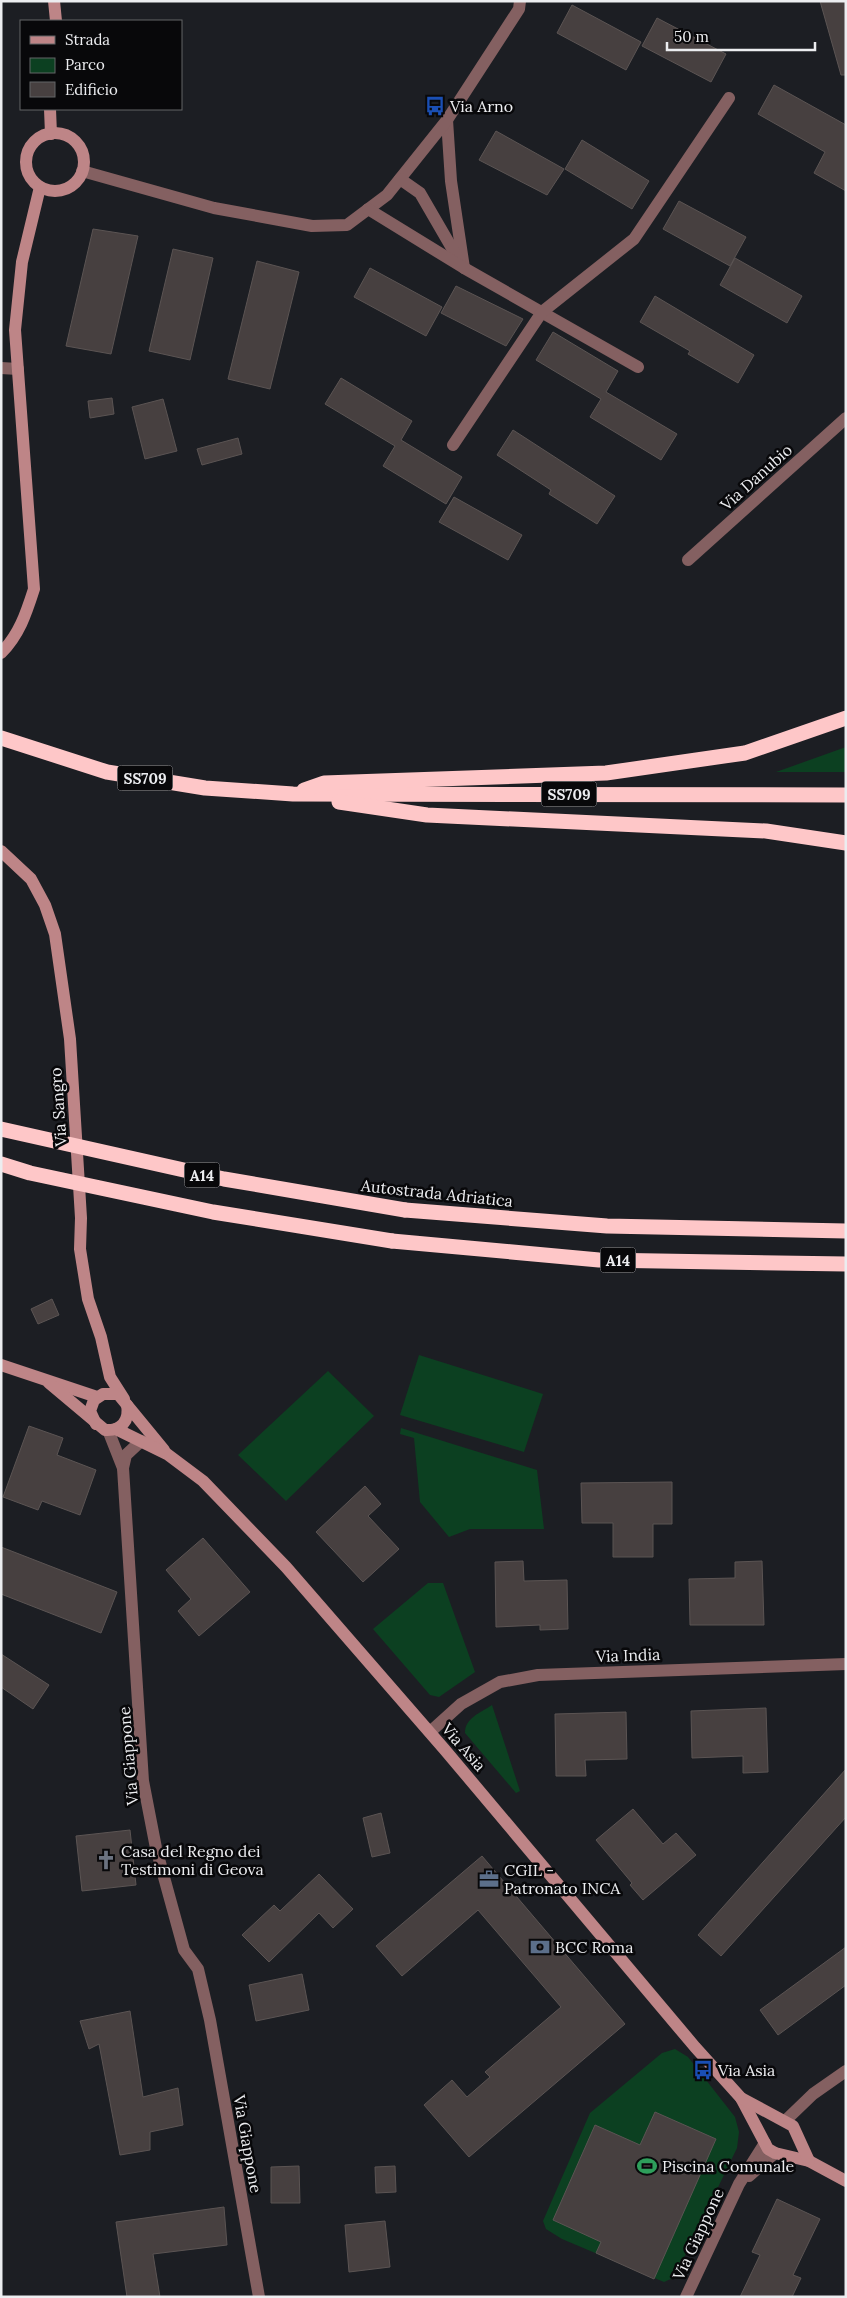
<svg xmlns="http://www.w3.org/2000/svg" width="847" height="2298" font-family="Lora,serif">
	<rect width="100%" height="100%" fill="#1c1e23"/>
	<!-- green -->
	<g fill="#0c4021">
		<path d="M 846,747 L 846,772 L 776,772 Z"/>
		<path d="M 419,1355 L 543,1394 L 524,1452 L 400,1415 Z"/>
		<path d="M 328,1371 L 374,1416 L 286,1501 L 238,1455 Z"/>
		<path d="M 401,1428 L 537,1470 L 544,1529 L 470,1529 L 449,1537 L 420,1502 L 414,1438 L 400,1434 Z"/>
		<path d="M 428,1583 L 443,1583 L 475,1672 L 439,1697 L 430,1695 L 373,1629 Z"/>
		<path d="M 492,1705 L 520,1791 L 516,1793 L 465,1733 C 465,1718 480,1713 492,1705 Z"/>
		<path d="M 675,2049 L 688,2057 L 735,2117 L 739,2132 L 737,2148 L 678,2270 L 673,2278 L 664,2282 L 562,2239 L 546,2229 L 543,2221 L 590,2113 L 662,2053 Z"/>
	</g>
	<!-- building -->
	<g fill="#474040" stroke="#5b5453">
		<path d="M 820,1 L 846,1 L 846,75 L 841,75 Z"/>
		<path d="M 572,5 L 641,42 L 626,70 L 557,33 Z"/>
		<path d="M 657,18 L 726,54 L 711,82 L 642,46 Z"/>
		<path d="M 774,85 L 846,125 L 846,191 L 814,173 L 825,152 L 758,114 Z"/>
		<path d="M 496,131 L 564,169 L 547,195 L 479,160 Z"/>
		<path d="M 582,140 L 649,181 L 632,209 L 565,169 Z"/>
		<path d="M 679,201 L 746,237 L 730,266 L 663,229 Z"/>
		<path d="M 93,229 L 138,236 L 111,354 L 66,346 Z"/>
		<path d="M 173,249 L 213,258 L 190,360 L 149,351 Z"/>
		<path d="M 735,258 L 802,296 L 787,323 L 720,285 Z"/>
		<path d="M 257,261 L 299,272 L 270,389 L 228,379 Z"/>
		<path d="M 370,268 L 442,307 L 426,336 L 354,297 Z"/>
		<path d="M 456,286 L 523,319 L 506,346 L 441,313 Z"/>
		<path d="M 655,296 L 754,355 L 738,383 L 688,354 L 690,351 L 640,322 Z"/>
		<path d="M 553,332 L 618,371 L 606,392 L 677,434 L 661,460 L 590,417 L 601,399 L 536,360 Z"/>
		<path d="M 341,378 L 412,421 L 401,440 L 462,477 L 446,504 L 383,466 L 395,446 L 325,404 Z"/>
		<path d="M 112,398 L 114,414 L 90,418 L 88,401 Z"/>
		<path d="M 163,399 L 177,451 L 145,459 L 132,407 Z"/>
		<path d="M 513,430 L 615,496 L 597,524 L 549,494 L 551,490 L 497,455 Z"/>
		<path d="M 238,438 L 242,454 L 202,465 L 197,449 Z"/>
		<path d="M 454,497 L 522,535 L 508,560 L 439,522 Z"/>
		<path d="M 52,1299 L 59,1315 L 38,1324 L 31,1309 Z"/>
		<path d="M 29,1426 L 63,1438 L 57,1455 L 96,1470 L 80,1515 L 42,1501 L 38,1510 L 3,1497 Z"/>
		<path d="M 672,1482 L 672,1524 L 653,1524 L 653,1557 L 613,1557 L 613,1523 L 582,1523 L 581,1483 Z"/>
		<path d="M 365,1486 L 381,1504 L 368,1516 L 399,1549 L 363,1582 L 316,1532 Z"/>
		<path d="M 203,1538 L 250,1592 L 199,1636 L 178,1611 L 191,1599 L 166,1570 Z"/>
		<path d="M 1,1547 L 117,1592 L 101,1633 L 1,1594 Z"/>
		<path d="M 523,1561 L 524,1581 L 567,1580 L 568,1629 L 540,1630 L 540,1625 L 496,1627 L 495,1562 Z"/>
		<path d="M 762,1561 L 764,1625 L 690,1625 L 689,1579 L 735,1578 L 735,1562 Z"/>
		<path d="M 1,1654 L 49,1685 L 33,1709 L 1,1687 Z"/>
		<path d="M 766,1708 L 768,1772 L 743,1773 L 743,1756 L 692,1758 L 691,1711 Z"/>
		<path d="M 626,1712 L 627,1759 L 585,1760 L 586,1776 L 556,1776 L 555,1714 Z"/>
		<path d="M 846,1769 L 846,1817 L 721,1956 L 698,1935 Z"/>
		<path d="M 633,1809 L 663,1844 L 676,1833 L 696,1855 L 643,1900 L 630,1885 L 632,1883 L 596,1840 Z"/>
		<path d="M 381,1813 L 390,1853 L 372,1857 L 363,1818 Z"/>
		<path d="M 130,1830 L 136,1885 L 82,1891 L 76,1836 Z"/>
		<path d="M 482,1856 L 625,2024 L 469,2157 L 424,2105 L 452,2080 L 467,2097 L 490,2077 L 485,2072 L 561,2007 L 478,1910 L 402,1976 L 376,1946 Z"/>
		<path d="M 319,1874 L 353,1909 L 333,1928 L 319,1913 L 269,1962 L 242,1935 L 274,1905 L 280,1911 Z"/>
		<path d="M 846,1947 L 846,1985 L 778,2035 L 760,2010 Z"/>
		<path d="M 302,1974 L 309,2010 L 256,2021 L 249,1985 Z"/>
		<path d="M 130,2011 L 143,2097 L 178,2088 L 183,2125 L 150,2132 L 150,2150 L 120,2155 L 99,2044 L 89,2049 L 80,2021 Z"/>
		<path d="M 655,2112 L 716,2139 L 654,2279 L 596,2253 L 601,2242 L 553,2220 L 595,2125 L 640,2145 Z"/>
		<path d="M 299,2166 L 300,2203 L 271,2203 L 271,2167 Z"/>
		<path d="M 395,2166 L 396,2192 L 376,2193 L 375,2167 Z"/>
		<path d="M 777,2199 L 820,2219 L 793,2275 L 801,2278 L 792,2297 L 740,2297 L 760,2255 L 752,2252 Z"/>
		<path d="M 224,2207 L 227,2245 L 153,2254 L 160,2297 L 127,2297 L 116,2222 Z"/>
		<path d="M 385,2221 L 390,2267 L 349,2272 L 345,2225 Z"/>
	</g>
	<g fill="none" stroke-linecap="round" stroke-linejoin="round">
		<!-- street -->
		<g stroke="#846061" stroke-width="12">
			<path d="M 447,120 L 451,181 L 464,268"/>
			<path d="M 82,171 L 214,208 L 312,226 L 347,225 L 387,195 L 447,120 L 519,9 L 520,1"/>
			<path d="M 400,179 L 420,193 L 460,262"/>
			<path d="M 368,209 L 464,268 L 638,367"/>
			<path d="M 1,368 L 18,369"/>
			<path d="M 453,445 L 542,312 L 634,239 L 729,98"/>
			<path d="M 688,560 L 846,418"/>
			<path d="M 108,1430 L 123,1468 L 143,1781 L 156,1848 L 184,1950 L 198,1969 L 210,2020 L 259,2297"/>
			<path d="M 123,1468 L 126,1455 L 141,1441"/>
			<path d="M 430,1732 L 461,1704 L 500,1682 L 538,1675 L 846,1664"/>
			<path d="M 785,2121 L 813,2094 L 846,2071"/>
			<path d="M 749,2176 L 775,2153"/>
			<path d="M 686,2297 L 739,2184 L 765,2143"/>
		</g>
		<!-- secondary -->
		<g stroke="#be8587" stroke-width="12">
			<path d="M 54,1 L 56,21"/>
			<path d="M 50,109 L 51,134"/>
			<circle cx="55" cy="162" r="29"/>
			<path d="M 1,653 C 19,635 26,614 34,589 L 15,330 L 22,262 L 40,187"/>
			<path d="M 1,851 L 31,879 L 45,905 L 55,934 L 70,1039 L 81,1218 L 80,1249 L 88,1299 L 101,1337 L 110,1377 L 124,1399"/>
			<path d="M 1,1365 L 97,1397"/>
			<path d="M 49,1383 L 105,1430 C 121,1431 130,1421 127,1405"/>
			<path d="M 96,1424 L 90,1411 L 94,1400 L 103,1394 L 118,1394 L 164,1450"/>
			<path d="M 116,1429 L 167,1454 L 203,1481 L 286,1567 L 445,1750 L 695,2047 L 741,2098 L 768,2149 L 775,2153 L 809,2161 L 846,2181"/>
			<path d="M 741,2098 L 793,2126 L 809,2161"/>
		</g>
		<!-- highway -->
		<g stroke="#fec7c8" stroke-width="15">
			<path d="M 1,738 L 107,772 L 205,788 L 293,794 L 846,795"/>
			<path d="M 304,790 L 324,783 L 606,773 L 745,753 L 846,718"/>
			<path d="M 339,802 L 427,815 L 766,831 L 846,843"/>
			<path d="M 405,1210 L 607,1226 L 846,1231"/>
			<path d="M 392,1241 L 599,1260 L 846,1264"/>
		</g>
		<!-- highway-bridge -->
		<g stroke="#fec7c8" stroke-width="15">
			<path d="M 1,1129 L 224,1179 L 405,1210"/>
			<path d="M 1,1164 L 30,1173 L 213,1212 L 392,1241"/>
		</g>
	</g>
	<!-- icons -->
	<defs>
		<symbol id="bus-bare" viewBox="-9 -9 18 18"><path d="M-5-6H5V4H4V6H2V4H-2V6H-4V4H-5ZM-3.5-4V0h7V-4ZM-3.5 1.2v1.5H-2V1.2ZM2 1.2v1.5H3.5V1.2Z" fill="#1a4fb4" stroke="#08080a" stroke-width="2.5" paint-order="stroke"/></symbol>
		<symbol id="church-bare" viewBox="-9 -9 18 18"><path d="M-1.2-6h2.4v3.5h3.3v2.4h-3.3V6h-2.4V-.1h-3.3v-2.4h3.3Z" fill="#6b7280" stroke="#08080a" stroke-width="2.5" paint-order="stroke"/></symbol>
		<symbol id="office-bare" viewBox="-9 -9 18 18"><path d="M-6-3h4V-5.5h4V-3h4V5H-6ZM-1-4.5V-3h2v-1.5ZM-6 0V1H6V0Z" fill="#5c6f8a" stroke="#08080a" stroke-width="2.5" paint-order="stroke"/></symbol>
		<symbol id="bank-bare" viewBox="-9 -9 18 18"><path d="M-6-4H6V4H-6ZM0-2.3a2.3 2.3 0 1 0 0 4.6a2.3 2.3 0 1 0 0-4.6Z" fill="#5c6f8a" stroke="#08080a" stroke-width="2.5" paint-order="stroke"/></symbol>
		<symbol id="stadium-bare" viewBox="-9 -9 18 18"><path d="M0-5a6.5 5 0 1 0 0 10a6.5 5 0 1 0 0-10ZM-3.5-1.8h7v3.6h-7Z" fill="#2e9e5b" stroke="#08080a" stroke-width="2.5" paint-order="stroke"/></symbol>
	</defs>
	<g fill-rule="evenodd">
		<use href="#bus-bare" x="421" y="92" width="28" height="28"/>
		<use href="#church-bare" x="92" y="1846" width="28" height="28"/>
		<use href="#office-bare" x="475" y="1865" width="28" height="28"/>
		<use href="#bank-bare" x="526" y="1933" width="28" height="28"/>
		<use href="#bus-bare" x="689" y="2056" width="28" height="28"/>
		<use href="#stadium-bare" x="633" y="2152" width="28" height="28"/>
	</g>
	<g text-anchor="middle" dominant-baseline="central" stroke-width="5" stroke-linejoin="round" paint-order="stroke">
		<!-- shield labels -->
		<g fill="#08080a" stroke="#a8a8ab" stroke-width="1">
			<rect x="117.5" y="765.5" width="55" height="25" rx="4"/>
			<rect x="541.5" y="781.5" width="55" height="25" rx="4"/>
			<rect x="184.5" y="1162.5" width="35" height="25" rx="4"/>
			<rect x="600.5" y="1247.5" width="35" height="25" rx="4"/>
		</g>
		<g font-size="15" font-weight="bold" fill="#ecedf0">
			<text x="145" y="778">SS709</text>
			<text x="569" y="794">SS709</text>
			<text x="202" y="1175">A14</text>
			<text x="618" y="1260">A14</text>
		</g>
		<!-- poi labels -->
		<g font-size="16" fill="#ecedf0" stroke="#08080a" text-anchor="start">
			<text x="450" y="106">Via Arno</text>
			<text x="121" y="1851">Casa del Regno dei<tspan x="121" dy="18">Testimoni di Geova</tspan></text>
			<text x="504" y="1870">CGIL -<tspan x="504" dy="18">Patronato INCA</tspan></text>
			<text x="555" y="1947">BCC Roma</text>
			<text x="718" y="2070">Via Asia</text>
			<text x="662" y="2166">Piscina Comunale</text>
		</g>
		<!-- street labels -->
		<g font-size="16" fill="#ecedf0" stroke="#08080a">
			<text transform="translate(756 477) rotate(-42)">Via Danubio</text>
			<text transform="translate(58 1107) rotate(-94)">Via Sangro</text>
			<text transform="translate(437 1193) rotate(6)">Autostrada Adriatica</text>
			<text transform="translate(628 1655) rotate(-2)">Via India</text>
			<text transform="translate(464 1747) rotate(49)">Via Asia</text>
			<text transform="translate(128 1756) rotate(-95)">Via Giappone</text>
			<text transform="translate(248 2144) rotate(80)">Via Giappone</text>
			<text transform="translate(698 2234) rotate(-65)">Via Giappone</text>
		</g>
	</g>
	<!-- border -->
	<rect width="847" height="2298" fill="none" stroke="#ecedf0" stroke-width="5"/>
	<!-- legend -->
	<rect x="20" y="20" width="162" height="90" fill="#08080a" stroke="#636466"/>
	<rect x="30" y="36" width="25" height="8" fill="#be8587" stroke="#636466"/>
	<text x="65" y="45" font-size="15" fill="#ecedf0">Strada</text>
	<rect x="30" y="58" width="25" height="15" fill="#0c4021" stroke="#636466"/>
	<text x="65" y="70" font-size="15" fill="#ecedf0">Parco</text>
	<rect x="30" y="82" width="25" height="15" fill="#474040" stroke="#636466"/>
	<text x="65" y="95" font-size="15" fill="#ecedf0">Edificio</text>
	<!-- scale -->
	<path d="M667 42v8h148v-8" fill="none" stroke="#ecedf0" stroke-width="2.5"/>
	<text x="674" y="42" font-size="15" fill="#ecedf0" stroke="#08080a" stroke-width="4" paint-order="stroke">50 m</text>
</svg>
